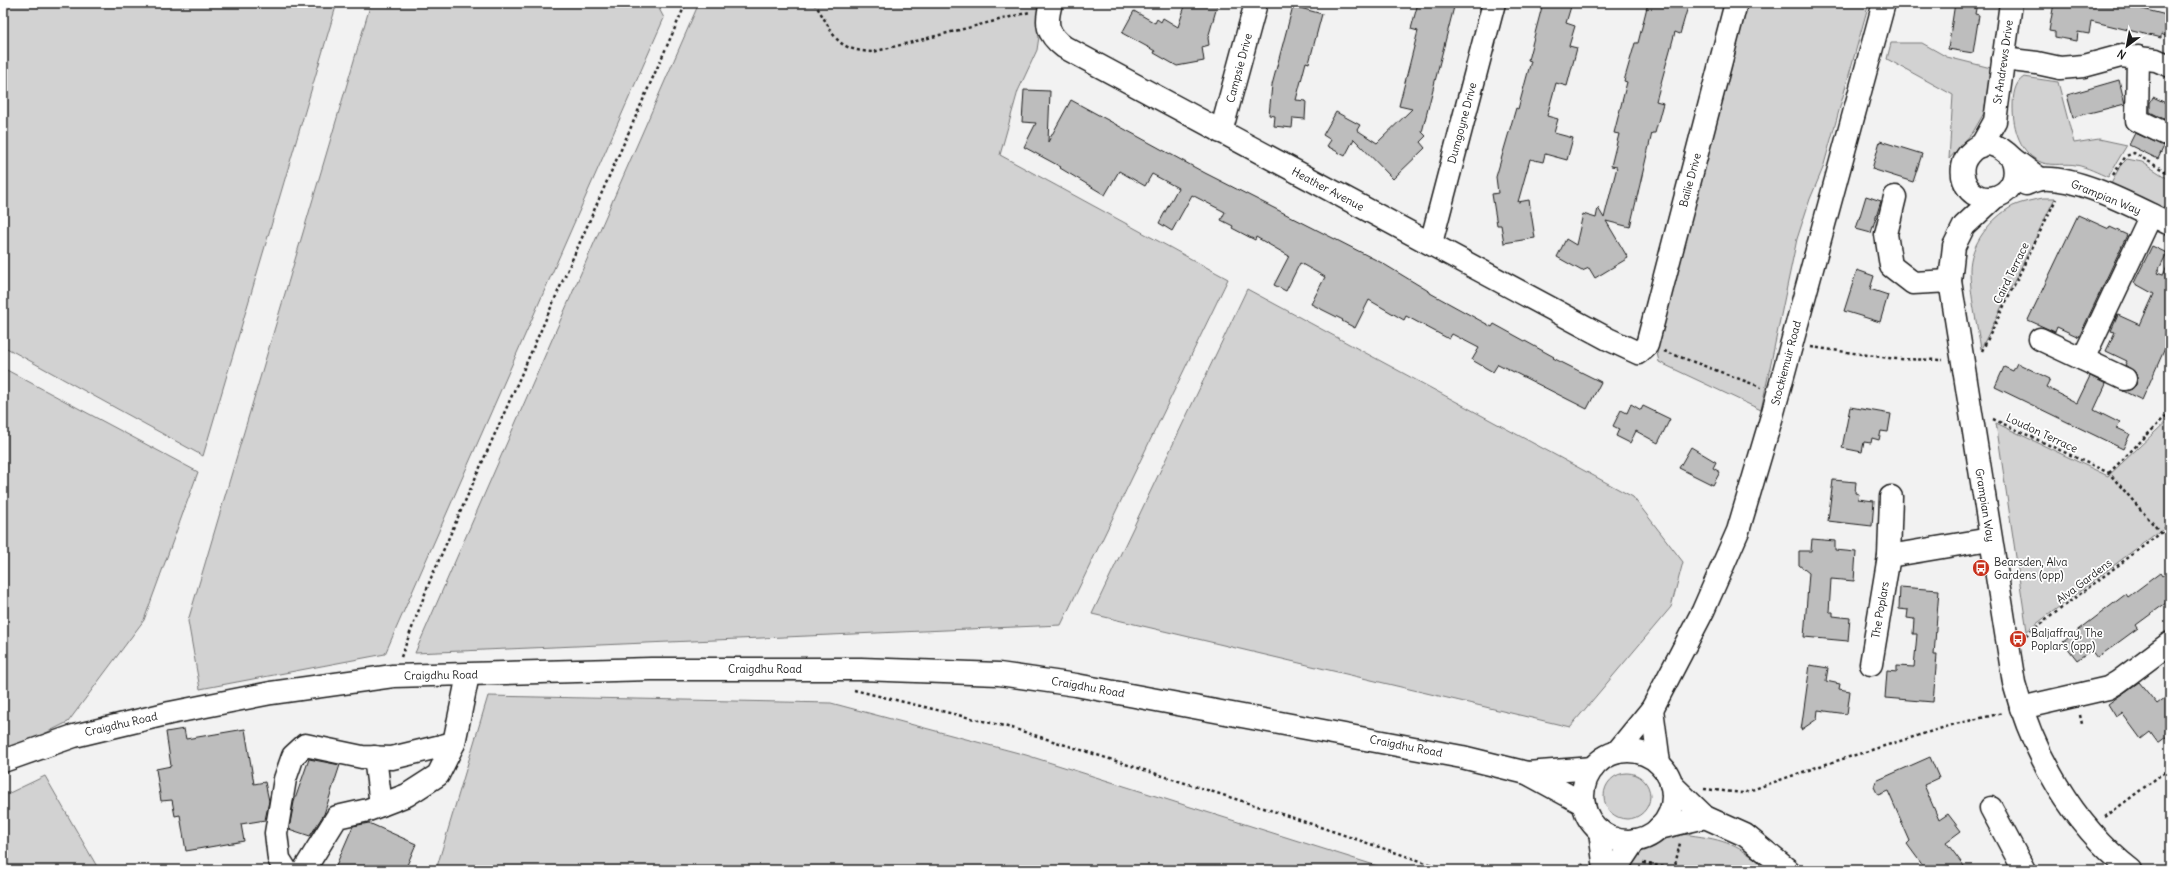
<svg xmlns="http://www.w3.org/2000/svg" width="2173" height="873" font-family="Delius,sans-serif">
	<rect width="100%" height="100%" fill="#f2f2f2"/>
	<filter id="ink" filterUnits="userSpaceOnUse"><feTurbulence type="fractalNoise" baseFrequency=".025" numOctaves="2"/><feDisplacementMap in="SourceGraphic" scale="8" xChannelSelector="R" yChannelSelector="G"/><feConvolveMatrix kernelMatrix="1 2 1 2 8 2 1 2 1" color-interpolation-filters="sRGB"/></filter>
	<g filter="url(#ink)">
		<!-- green -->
		<g fill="#d2d2d2" stroke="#777">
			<path d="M 3,3 L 337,3 L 203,456 L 3,346 Z"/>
			<path d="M 371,3 L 656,3 L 664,18 L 385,654 L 200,689 L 188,621 Z"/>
			<path d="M 699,3 L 1044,3 L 1037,50 L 1018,91 L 1000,155 L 1228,279 L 1061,625 L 415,653 Z"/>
			<path d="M 1745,3 L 1869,3 L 1823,168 L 1810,199 L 1797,239 L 1761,410 L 1659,362 L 1655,343 Z"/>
			<path d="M 1891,43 L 1922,43 L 1947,57 L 1991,68 L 1984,113 L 1973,132 L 1949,159 L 1953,95 L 1887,59 Z"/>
			<path d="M 2024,77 L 2058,82 L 2074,143 L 2099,139 L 2127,145 L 2108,177 C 2098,173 2087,167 2076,165 C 2066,163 2053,166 2043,163 C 2020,155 2013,128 2013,107 C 2013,96 2014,83 2024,77 Z"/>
			<path d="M 2127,159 L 2142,162 L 2170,180 L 2170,212 L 2111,184 L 2120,166 Z"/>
			<path d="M 2043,198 L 2055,198 L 1981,349 C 1977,323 1970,296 1970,270 C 1970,244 1991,218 2013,206 C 2022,202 2033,200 2043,198 Z"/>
			<path d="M 1247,289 L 1633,497 L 1683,562 L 1671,607 L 1570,727 L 1092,614 Z"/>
			<path d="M 3,368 L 198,472 L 144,620 L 68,722 L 3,754 Z"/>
			<path d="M 2170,418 L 2170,523 L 2027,631 L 1996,423 L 2108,476 Z"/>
			<path d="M 488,696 L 831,703 L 1026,755 L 1390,870 L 436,870 Z"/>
			<circle cx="1627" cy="796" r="23"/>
			<path d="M 45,776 L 99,870 L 3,870 L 3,796 Z"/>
			<path d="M 1682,834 C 1722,839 1733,842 1765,866 L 1767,870 L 1630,870 C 1643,844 1655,840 1682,834 Z"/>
		</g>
		<!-- building -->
		<g fill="#bdbdbd" stroke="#1c1c1c">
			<path d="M 1186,3 L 1218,3 L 1208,38 L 1209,45 L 1202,47 L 1204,61 L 1177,66 L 1154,53 L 1155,51 L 1122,33 L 1134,11 L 1155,23 L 1157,19 L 1161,22 L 1163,18 L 1178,27 Z"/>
			<path d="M 1418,3 L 1455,3 L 1422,132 L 1426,136 L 1420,142 L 1425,148 L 1393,179 L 1354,139 L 1345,156 L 1327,146 L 1331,140 L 1323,135 L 1336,112 L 1360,125 L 1357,130 L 1377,143 L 1412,109 L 1399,106 L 1418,31 L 1411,29 Z"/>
			<path d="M 1543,3 L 1572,3 L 1566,23 L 1575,26 L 1569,46 L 1577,48 L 1567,86 L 1556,83 L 1547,116 L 1558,119 L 1554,133 L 1573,138 L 1567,160 L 1545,154 L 1543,162 L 1530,159 L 1518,202 L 1529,200 L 1535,238 L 1504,243 L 1501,225 L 1497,225 L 1492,194 L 1498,193 L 1496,177 L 1516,108 L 1518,109 L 1531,61 L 1528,60 Z"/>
			<path d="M 1648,3 L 1689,3 L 1680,34 L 1675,32 L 1656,101 L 1663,103 L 1655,133 L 1652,133 L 1630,227 L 1606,221 L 1628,258 L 1595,278 L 1589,268 L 1582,271 L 1557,257 L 1566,239 L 1576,245 L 1583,214 L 1596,218 L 1598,208 L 1604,218 L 1617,167 L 1611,166 L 1619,134 L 1614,133 L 1627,82 L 1624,81 L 1635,43 L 1638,43 Z"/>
			<path d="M 1955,3 L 1977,3 L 1975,14 L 1979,15 L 1973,53 L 1948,49 Z"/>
			<path d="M 2054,3 L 2128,3 L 2127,5 L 2170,16 L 2170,38 L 2161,34 L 2161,38 L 2091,21 L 2089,34 L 2078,32 L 2077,41 L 2055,37 L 2055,32 L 2049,31 Z"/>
			<path d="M 1293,6 L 1322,14 L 1309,63 L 1306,62 L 1296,100 L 1306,101 L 1305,119 L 1293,118 L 1292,128 L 1274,126 L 1275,116 L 1269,115 L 1272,85 Z"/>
			<path d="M 2119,80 L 2125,104 L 2073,117 L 2067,95 Z"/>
			<path d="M 1024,90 L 1050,91 L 1048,142 L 1071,100 L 1205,173 L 1382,263 L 1430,292 L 1430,293 L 1492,327 L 1494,324 L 1554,357 L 1553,358 L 1601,382 L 1587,409 L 1498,364 L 1493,372 L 1472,360 L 1479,348 L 1452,334 L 1449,339 L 1406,316 L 1404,320 L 1369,300 L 1355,328 L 1342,321 L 1343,320 L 1311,304 L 1325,277 L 1300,263 L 1286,291 L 1274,285 L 1289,256 L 1256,237 L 1255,240 L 1232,228 L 1233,226 L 1221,220 L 1225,212 L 1192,195 L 1172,231 L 1159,223 L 1178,188 L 1152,174 L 1145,186 L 1119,171 L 1105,195 L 1060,168 L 1061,167 L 1024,147 L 1036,123 L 1022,122 Z"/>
			<path d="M 2153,97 L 2170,105 L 2170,122 L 2150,112 L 2150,103 Z"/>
			<path d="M 2135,133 L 2164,146 L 2158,159 L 2129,145 Z"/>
			<path d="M 1880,141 L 1922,154 L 1913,182 L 1872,169 Z"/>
			<path d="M 1866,196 L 1881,201 L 1871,233 L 1856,229 Z"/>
			<path d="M 2078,215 L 2109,229 L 2110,227 L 2127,235 L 2079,337 L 2057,327 L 2055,332 L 2028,320 Z"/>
			<path d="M 2152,246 L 2167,253 L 2157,273 L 2163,275 L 2170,261 L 2170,337 L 2142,400 L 2123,391 L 2132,389 L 2136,385 L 2137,378 L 2135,372 L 2125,365 L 2127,361 L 2106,351 L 2115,332 L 2111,331 L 2118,315 L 2140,325 L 2154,294 L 2134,283 Z"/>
			<path d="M 1857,270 L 1874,276 L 1870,289 L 1888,295 L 1880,322 L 1844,311 Z"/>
			<path d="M 2017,363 L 2050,379 L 2046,387 L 2077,403 L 2090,376 L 2106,384 L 2094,410 L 2120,423 L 2117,428 L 2130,434 L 2123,449 L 1995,387 L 2004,367 L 2013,371 Z"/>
			<path d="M 1631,404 L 1641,410 L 1643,406 L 1670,419 L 1658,443 L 1636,431 L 1630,443 L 1616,436 L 1619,429 L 1613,426 L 1621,410 L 1627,413 Z"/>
			<path d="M 1850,407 L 1891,414 L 1888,432 L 1881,431 L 1879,440 L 1872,438 L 1871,443 L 1864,442 L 1862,452 L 1842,448 Z"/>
			<path d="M 1691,447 L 1716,462 L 1713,468 L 1720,472 L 1713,485 L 1679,468 Z"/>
			<path d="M 1833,480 L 1856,482 L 1855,493 L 1859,494 L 1858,499 L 1874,501 L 1872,526 L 1828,521 Z"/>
			<path d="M 1812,539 L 1835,541 L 1835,550 L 1856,552 L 1854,581 L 1831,579 L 1829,612 L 1833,612 L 1833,616 L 1850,618 L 1848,641 L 1804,637 L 1809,573 L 1799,565 L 1799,551 L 1811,551 Z"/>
			<path d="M 2170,570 L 2170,600 L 2136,625 L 2138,628 L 2097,658 L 2091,650 L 2077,660 L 2063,642 L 2126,594 L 2128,597 L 2160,573 L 2162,576 Z"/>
			<path d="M 1900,587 L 1939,590 L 1934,655 L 1937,655 L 1933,702 L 1885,698 L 1887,671 L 1897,672 L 1897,666 L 1914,667 L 1917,634 L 1913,634 L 1914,619 L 1907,618 L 1908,610 L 1899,609 Z"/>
			<path d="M 1810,665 L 1828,668 L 1826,681 L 1840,684 L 1839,689 L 1850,691 L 1847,714 L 1818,710 L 1817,719 L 1801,730 Z"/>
			<path d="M 2139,682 L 2157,704 L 2170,694 L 2170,734 L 2158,743 L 2150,732 L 2141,739 L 2122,713 L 2116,717 L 2108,704 Z"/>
			<path d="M 184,729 L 186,739 L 245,729 L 254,784 L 265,782 L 269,801 L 265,820 L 241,824 L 244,841 L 186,851 L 180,815 L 175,816 L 172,800 L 161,801 L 156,769 L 171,766 L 166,732 Z"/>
			<path d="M 1930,757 L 1939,778 L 1924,785 L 1939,820 L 1948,814 L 1961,831 L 1946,842 L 1967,870 L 1926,870 L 1907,844 L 1910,841 L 1888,791 L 1878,795 L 1874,787 L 1876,781 Z"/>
			<path d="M 309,759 L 340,765 L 324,814 L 310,836 L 289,829 L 294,802 Z"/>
			<path d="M 369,823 L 416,844 L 405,870 L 334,870 L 353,826 Z"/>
		</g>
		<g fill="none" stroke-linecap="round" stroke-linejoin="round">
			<defs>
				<g id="minor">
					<path d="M 1051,3 C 1045,24 1047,34 1064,47 L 1608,339 L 1638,353 L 1647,345 L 1736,3"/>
					<path d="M 2138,57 L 2137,120 L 2168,135"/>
					<path d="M 2003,59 L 2037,63 L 2060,68 L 2084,66 L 2121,56 L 2156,60 L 2170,66"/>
					<path d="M 1221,132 L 1256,3"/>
					<path d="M 1981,146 L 1995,121 L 2011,3"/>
					<path d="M 2012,158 C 2027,196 1976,214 1964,180 C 1961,171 1963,161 1969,154 C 1985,136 2000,146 2013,159 C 2022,166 2031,172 2040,179"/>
					<path d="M 2026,184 C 2030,182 2036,180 2040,179 C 2077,175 2136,208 2170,224"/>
					<path d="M 1895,197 L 1886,234 L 1891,266 L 1913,283 L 1950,281"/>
					<path d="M 1994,198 L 1964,226 L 1954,246 L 1950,281 L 2014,683 C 2033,754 2072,824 2131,870"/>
					<path d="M 1431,243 L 1494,3"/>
					<path d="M 2040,339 L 2125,379"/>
					<path d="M 2083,359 L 2151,215"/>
					<path d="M 1889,556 L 1990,539"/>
					<path d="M 1871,664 L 1889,556 L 1891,497"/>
					<path d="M 2021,708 L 2108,688 L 2118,682 L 2170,643"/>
					<path d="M 375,757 L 381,805"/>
					<path d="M 1991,808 L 2024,870"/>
					<path d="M 286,870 L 279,859 L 276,833 L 285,779 L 293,756 L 305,745 L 362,757 L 392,758 L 454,743"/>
					<path d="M 304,870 L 337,817 L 368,810 L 407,795 L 438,775 L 454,743 L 468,675"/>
				</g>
				<g id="major">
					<path d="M 1652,709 L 1659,763"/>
					<circle cx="1628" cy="796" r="45"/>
					<path d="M 1617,752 L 1652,709 L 1703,611 L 1738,531 L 1772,416 L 1884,3"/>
					<path d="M 3,761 L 74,736 L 170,713 L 271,693 L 393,676 L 651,669 L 861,669 L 999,674 L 1076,685 L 1462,757 L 1527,773 L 1584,804"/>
					<path d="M 1527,773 L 1593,768"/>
					<path d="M 1671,784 L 1705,817 L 1745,835 L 1788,870"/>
					<path d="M 1659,828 L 1705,817"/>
					<path d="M 1600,831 L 1605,870"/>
					<path d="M 1615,870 L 1635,840"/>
				</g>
			</defs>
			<!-- minor casing -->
			<use href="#minor" stroke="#1c1c1c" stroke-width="25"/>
			<!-- major casing -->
			<use href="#major" stroke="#1c1c1c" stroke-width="25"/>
			<!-- path -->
			<g stroke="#1c1c1c" stroke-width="2.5" stroke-dasharray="3 3" stroke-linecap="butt">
				<path d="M 814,3 C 835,32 831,50 873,52 L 1030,12"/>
				<path d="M 2113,175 L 2126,156 L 2134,153 L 2170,174"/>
				<path d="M 1811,347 L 1896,359 L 1943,360"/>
				<path d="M 1664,351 L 1761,387"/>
				<path d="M 1982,351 L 2056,199"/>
				<path d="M 2168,414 L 2170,409"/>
				<path d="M 1993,419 L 2109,473 L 2161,533"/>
				<path d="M 2109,473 L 2168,414 L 2170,415"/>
				<path d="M 2026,635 L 2170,526"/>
				<path d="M 401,657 L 431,578 L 686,3"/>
				<path d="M 854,690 L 1012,728 L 1270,810 L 1447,870"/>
				<path d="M 2080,715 L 2082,724"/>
				<path d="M 1704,789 L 1743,793 L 1820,766 L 1955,724 L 2003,713"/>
				<path d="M 2105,817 L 2170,768"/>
				<path d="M 1643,863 L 1674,869"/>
				<path d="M 1579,870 L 1583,864"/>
				<path d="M 1674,870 L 1680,843"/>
			</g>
			<!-- minor -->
			<use href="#minor" stroke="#fff" stroke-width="22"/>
			<!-- major -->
			<use href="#major" stroke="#fff" stroke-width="22"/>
		</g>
	</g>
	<!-- icons -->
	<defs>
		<symbol id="bus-disc" viewBox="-11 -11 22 22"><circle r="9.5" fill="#c8321e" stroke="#fff"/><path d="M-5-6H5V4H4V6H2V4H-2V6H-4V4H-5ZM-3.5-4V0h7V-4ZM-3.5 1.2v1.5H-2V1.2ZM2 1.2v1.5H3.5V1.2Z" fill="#fff"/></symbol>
	</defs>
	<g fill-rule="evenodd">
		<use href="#bus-disc" x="1971" y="558" width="20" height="20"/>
		<use href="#bus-disc" x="2008" y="629" width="20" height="20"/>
	</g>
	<g text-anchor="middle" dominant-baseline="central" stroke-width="3.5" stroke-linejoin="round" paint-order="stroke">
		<!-- street labels -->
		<g font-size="11" fill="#1c1c1c" stroke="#fff">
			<text transform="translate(2003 62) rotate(-82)">St Andrews Drive</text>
			<text transform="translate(1239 68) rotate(-75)">Campsie Drive</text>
			<text transform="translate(1462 123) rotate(-75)">Dumgoyne Drive</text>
			<text transform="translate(1690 180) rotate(-75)">Bailie Drive</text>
			<text transform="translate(1328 189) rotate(28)">Heather Avenue</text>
			<text transform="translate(2106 197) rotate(22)">Grampian Way</text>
			<text transform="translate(2011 273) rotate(-64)">Caird Terrace</text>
			<text transform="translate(1786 363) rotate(-75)">Stockiemuir Road</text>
			<text transform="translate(2042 433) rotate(25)">Loudon Terrace</text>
			<text transform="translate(1985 505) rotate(81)">Grampian Way</text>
			<text transform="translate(2084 581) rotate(-37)">Alva Gardens</text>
			<text transform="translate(1880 610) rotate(-80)">The Poplars</text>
			<text x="765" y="669">Craigdhu Road</text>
			<text transform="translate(441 675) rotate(-1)">Craigdhu Road</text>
			<text transform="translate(1088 687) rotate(10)">Craigdhu Road</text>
			<text transform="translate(121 724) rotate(-13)">Craigdhu Road</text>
			<text transform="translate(1406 746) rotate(11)">Craigdhu Road</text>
		</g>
		<!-- poi labels -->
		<g font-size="11" fill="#1c1c1c" stroke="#fff" text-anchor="start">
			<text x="1994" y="562">Bearsden, Alva<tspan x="1994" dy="13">Gardens (opp)</tspan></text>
			<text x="2031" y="633">Baljaffray, The<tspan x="2031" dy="13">Poplars (opp)</tspan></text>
		</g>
	</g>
	<!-- margin -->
	<rect width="2173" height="873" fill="none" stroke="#fff" stroke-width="16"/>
	<rect x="8" y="8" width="2157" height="857" fill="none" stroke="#1c1c1c" stroke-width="1.5" filter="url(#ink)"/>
	<!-- north arrow -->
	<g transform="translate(2127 46) rotate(212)" stroke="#ffffff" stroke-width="3" paint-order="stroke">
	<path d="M0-3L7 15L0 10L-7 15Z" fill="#1c1c1c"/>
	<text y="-6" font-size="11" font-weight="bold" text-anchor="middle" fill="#1c1c1c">N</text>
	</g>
</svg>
